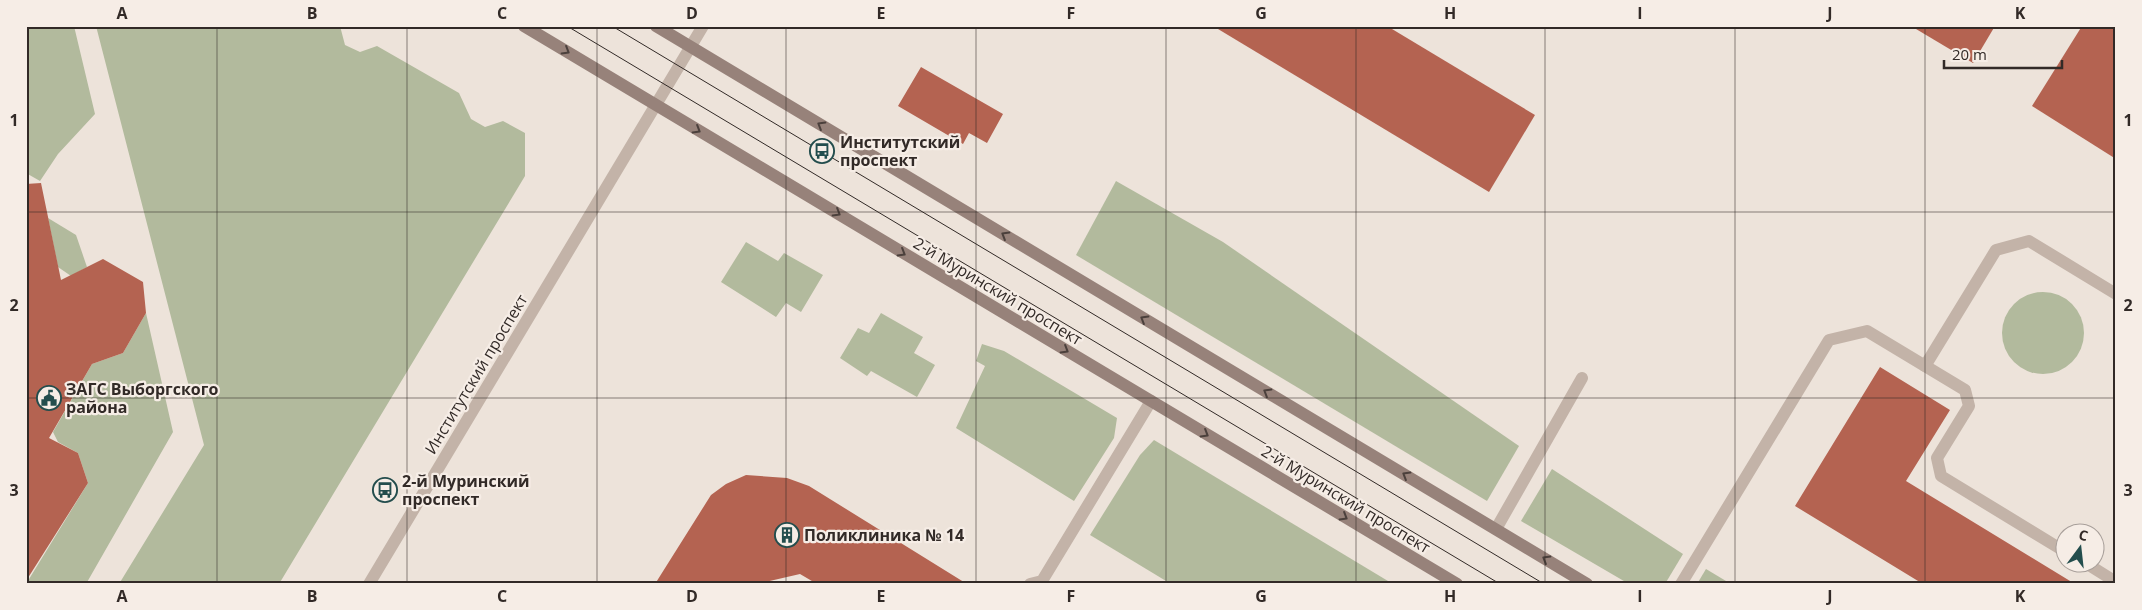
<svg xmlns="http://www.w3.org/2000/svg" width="2142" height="610" font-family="'Open Sans',sans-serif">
	<rect width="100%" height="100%" fill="#ede3da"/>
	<!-- green -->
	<g fill="#b2ba9d">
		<path d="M 26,26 L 74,26 L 95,114 L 58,154 L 40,181 L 26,173 Z"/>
		<path d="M 96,26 L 340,26 L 345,45 L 360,52 L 377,46 L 459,93 L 471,119 L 485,127 L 503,121 L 525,133 L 525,176 L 279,584 L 119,584 L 204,445 Z"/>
		<path d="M 1116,181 L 1223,242 L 1519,446 L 1487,501 L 1076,255 Z"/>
		<path d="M 48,218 L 76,235 L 87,267 L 71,276 L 58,267 Z"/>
		<path d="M 746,242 L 778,261 L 784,253 L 823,275 L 801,312 L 786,303 L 776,317 L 721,282 Z"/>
		<circle cx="2043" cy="333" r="41"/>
		<path d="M 146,313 L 173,432 L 86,584 L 26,584 L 88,483 L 78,453 L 58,442 L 53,432 L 92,364 L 123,353 Z"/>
		<path d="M 881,313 L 923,337 L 914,353 L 935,365 L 917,397 L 871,371 L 867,376 L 840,358 L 858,328 L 869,333 Z"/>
		<path d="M 982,344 L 1004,351 L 1117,418 L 1114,438 L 1074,501 L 956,428 L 985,366 L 976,361 Z"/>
		<path d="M 1154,440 L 1393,584 L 1171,584 L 1090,535 L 1140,455 Z"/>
		<path d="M 1552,469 L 1683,554 L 1665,584 L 1629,584 L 1521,521 Z"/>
		<path d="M 1706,569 L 1731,584 L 1697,584 Z"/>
	</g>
	<!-- building -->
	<g fill="#b46351">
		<path d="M 1213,26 L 1387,26 L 1535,115 L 1489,192 Z"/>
		<path d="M 1911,26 L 1995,26 L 1973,63 Z"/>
		<path d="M 2082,26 L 2116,26 L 2116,159 L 2032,106 Z"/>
		<path d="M 921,67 L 1003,114 L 987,143 L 969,133 L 963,144 L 898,106 Z"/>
		<path d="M 41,183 L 61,280 L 103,259 L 143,282 L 146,313 L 123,353 L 92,364 L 49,438 L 78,453 L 88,483 L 26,581 L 26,184 Z"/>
		<path d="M 1880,367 L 1950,410 L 1906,481 L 2075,584 L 1923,584 L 1795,506 Z"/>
		<path d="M 746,475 L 787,478 L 809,486 L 967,584 L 817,584 L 800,574 L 757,584 L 655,584 L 711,495 L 726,484 Z"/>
	</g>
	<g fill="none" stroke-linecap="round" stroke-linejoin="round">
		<!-- service -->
		<g stroke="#c3b3a8" stroke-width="12">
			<path d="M 1925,366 L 1996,250 L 2029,241 L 2116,294"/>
			<path d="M 1496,529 L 1582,378"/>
			<path d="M 2084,562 L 2116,582"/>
			<path d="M 1030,584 L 1042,581 L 1151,401"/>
			<path d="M 1681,584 L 1829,340 L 1867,331 L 1965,390 L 1969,406 L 1937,458 L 1941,476 L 2064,551"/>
		</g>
		<!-- tertiary -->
		<path stroke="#c3b3a8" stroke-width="12" d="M 369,584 L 703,26"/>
		<!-- secondary -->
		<g stroke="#97827a" stroke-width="12">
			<path d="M 524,26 L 1457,584"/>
			<path d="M 656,26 L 1587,584"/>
		</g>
		<!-- tram -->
		<g stroke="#322a27" stroke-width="1">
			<path d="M 567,26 L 1500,584"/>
			<path d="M 612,26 L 1544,584"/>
		</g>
	</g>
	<!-- one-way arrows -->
	<defs><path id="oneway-chevron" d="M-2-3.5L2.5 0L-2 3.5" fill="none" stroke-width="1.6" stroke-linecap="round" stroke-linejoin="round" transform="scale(1.25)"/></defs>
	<g stroke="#4b403c">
		<use href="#oneway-chevron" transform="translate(566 51) rotate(31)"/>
		<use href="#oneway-chevron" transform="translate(821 125) rotate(-149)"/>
		<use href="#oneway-chevron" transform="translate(697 130) rotate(31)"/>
		<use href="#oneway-chevron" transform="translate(837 213) rotate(31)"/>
		<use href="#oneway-chevron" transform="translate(1005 235) rotate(-149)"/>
		<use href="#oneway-chevron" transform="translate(902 253) rotate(31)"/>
		<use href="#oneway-chevron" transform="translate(1144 319) rotate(-149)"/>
		<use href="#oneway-chevron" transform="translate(1065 350) rotate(31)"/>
		<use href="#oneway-chevron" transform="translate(1267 392) rotate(-149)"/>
		<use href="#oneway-chevron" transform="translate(1205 434) rotate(31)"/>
		<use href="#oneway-chevron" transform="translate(1406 475) rotate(-149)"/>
		<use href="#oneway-chevron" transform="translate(1344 517) rotate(31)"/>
		<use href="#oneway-chevron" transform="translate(1546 559) rotate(-149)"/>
	</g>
	<!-- grid -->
	<path fill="none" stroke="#322a27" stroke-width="1" stroke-opacity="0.55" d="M 217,26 L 217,584M 407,26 L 407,584M 597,26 L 597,584M 786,26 L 786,584M 976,26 L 976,584M 1166,26 L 1166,584M 1356,26 L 1356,584M 1545,26 L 1545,584M 1735,26 L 1735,584M 1925,26 L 1925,584M 26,212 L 2116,212M 26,398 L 2116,398"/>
	<!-- icons -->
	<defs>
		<symbol id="bus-ring" viewBox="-11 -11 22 22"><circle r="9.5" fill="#f6ede6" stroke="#234d4d" stroke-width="1.5"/><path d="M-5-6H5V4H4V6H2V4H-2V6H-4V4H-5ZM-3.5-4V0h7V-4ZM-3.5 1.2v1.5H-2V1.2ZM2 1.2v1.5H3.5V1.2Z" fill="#234d4d"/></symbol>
		<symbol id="civic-ring" viewBox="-11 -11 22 22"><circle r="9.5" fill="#f6ede6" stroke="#234d4d" stroke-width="1.5"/><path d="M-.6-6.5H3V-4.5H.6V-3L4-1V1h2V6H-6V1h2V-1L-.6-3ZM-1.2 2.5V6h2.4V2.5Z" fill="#234d4d"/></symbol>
		<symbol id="building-ring" viewBox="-11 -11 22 22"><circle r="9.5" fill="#f6ede6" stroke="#234d4d" stroke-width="1.5"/><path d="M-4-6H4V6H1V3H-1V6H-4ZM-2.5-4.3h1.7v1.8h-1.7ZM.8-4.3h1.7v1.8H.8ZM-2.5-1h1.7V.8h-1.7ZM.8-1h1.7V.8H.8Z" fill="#234d4d"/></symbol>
	</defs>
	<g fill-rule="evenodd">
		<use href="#bus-ring" x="808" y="137" width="28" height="28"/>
		<use href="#civic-ring" x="35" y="384" width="28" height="28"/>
		<use href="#bus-ring" x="371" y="476" width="28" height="28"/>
		<use href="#building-ring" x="773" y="521" width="28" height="28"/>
	</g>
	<g text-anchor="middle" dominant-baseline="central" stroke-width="4.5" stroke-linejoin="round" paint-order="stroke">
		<!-- poi labels -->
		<g font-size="16" font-weight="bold" fill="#322a27" stroke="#f6ede6" text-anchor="start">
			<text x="840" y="142">Институтский<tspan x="840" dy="18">проспект</tspan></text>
			<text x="66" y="389">ЗАГС Выборгского<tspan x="66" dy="18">района</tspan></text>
			<text x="402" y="481">2-й Муринский<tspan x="402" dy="18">проспект</tspan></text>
			<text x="804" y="535">Поликлиника № 14</text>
		</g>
		<!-- street labels -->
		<g font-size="16" fill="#322a27" stroke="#f6ede6">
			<text transform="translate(998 291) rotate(31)">2-й Муринский проспект</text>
			<text transform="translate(476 374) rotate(-59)">Институтский проспект</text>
			<text transform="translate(1346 499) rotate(31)">2-й Муринский проспект</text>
		</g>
	</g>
	<!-- border -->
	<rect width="2142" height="610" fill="none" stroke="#f6ede6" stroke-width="55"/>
	<!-- north arrow -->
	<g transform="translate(2080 548) rotate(15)"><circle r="24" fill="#f6ede6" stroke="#a89f9a"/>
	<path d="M0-4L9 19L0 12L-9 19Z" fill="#234d4d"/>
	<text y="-8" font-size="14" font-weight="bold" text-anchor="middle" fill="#322a27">С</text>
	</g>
	<!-- scale -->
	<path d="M1944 60v8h118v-8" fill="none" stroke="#322a27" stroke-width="2.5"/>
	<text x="1952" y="60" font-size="15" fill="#322a27" stroke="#f6ede6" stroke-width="4" paint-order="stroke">20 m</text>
	<rect x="28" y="28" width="2086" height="554" fill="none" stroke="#322a27" stroke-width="2"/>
	<g font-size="16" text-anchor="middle" font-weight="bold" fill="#322a27">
		<text x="122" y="19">A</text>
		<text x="312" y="19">B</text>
		<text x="502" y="19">C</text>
		<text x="692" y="19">D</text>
		<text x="881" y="19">E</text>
		<text x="1071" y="19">F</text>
		<text x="1261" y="19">G</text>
		<text x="1450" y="19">H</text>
		<text x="1640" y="19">I</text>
		<text x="1830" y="19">J</text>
		<text x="2020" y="19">K</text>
		<text x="14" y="126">1</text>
		<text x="2128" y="126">1</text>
		<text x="14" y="311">2</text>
		<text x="2128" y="311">2</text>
		<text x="14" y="496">3</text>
		<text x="2128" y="496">3</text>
		<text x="122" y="602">A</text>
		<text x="312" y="602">B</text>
		<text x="502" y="602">C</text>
		<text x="692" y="602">D</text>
		<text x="881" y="602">E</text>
		<text x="1071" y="602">F</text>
		<text x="1261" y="602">G</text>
		<text x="1450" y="602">H</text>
		<text x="1640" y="602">I</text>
		<text x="1830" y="602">J</text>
		<text x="2020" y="602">K</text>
	</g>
</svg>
